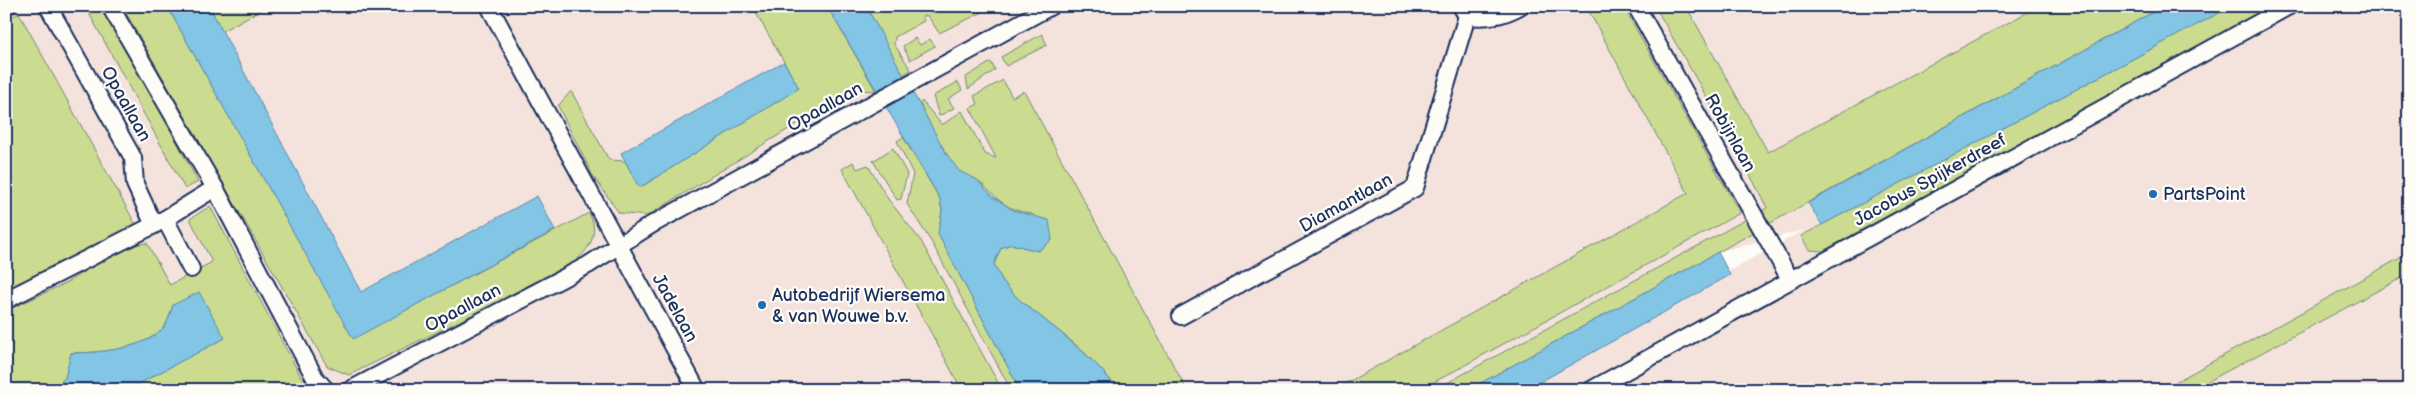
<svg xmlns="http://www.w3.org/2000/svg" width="2415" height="396" font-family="'Balsamiq Sans',sans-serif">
	<rect width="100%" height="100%" fill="#fdfcf7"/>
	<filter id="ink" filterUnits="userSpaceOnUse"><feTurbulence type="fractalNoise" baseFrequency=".02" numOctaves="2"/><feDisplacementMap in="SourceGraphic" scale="10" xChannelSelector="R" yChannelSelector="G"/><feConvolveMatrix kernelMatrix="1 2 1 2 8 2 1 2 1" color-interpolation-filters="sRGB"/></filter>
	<g filter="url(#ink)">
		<!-- built -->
		<path fill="#f4e2dc" d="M 6,6 L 2409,6 L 2409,390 L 1511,390 L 1804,230 L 1718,252 L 1471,390 L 6,390 Z"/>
		<!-- green -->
		<g fill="#cbdc90" stroke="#738677">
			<path d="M 85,6 L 102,6 L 122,38 L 198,182 L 185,189 Z"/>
			<path d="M 122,6 L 167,6 L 353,338 L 589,213 C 604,239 580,260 560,272 L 349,375 L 327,366 Z"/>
			<path d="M 209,6 L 268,6 L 222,31 Z"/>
			<path d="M 752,6 L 827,6 L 876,91 L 858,90 L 818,111 L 647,216 L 619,213 L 593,176 L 558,106 L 571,91 L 609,160 L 625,161 L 641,187 L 799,88 Z"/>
			<path d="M 866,6 L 979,6 L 983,12 L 939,33 L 928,16 L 922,16 L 924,21 L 895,37 L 894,44 L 911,70 L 903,75 Z"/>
			<path d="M 1586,6 L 1623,6 L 1740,213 L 1420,390 L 1334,390 L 1688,193 Z"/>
			<path d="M 1655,6 L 1686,6 L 1768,152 L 2039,6 L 2164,6 L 1468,390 L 1434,390 L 1767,208 C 1733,139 1692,74 1655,6 Z"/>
			<path d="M 2232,6 L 2271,6 L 1823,251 L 1809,250 L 1801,236 Z"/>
			<path d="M 19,13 L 136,225 L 85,253 L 6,289 L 6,20 Z"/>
			<path d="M 1042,34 L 1047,45 L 1006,66 L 1001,57 Z"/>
			<path d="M 915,38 L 920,45 L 930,39 L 935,46 L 910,60 L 903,46 Z"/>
			<path d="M 991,62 L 995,70 L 968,89 L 966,77 Z"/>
			<path d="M 1003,80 L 1012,97 L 1024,91 L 1187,390 L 1118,390 C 1100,365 1076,344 1051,325 C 1027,305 1007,295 994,264 L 1001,248 L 1011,244 L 1038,251 L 1052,240 L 1032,214 C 1000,208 999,198 977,180 C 972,176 964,175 959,171 C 943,158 930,123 920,104 L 922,101 L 942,125 L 962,111 L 985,154 L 996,158 L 970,108 L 978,104 L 974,96 Z"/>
			<path d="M 958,82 L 962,90 L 948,99 L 954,108 L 939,116 L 933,96 Z"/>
			<path d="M 903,137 L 940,199 L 942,211 L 938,234 L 1020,390 L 1011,390 L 932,243 L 907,204 L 913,174 L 897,141 Z"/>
			<path d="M 893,148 L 907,174 L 901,199 L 897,200 L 873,161 Z"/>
			<path d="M 853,162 L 857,169 L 868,165 L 888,199 L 921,241 L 1002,390 L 962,390 L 842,169 Z"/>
			<path d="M 210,206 L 308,390 L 127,390 L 224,338 L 173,305 C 171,311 169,318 166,324 C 151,349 98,353 71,353 L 65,378 L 52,390 L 6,390 L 6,311 L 66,283 L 125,246 L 147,243 L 170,285 L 212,262 L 190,219 Z"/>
			<path d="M 2409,253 L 2409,274 L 2192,390 L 2161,390 Z"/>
			<path d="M 1087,385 L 1101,390 L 1074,390 L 1077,386 Z"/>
		</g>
		<!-- water -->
		<g fill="#83c5e4" stroke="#5989ae">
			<path d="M 167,6 L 209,6 L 361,292 L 537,196 L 555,230 L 353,339 Z"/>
			<path d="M 827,6 L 866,6 L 946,153 L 959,171 L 976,179 L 993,197 L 1015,211 L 1049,220 L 1052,240 L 1038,251 L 1011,244 L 1001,248 L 994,264 C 1007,295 1027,305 1051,325 C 1076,345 1100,365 1118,390 L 1101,390 L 1087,385 L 1077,386 L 1074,390 L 1020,390 L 938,234 L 942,211 L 940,199 Z"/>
			<path d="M 2164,6 L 2232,6 L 1822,225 L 1808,203 Z"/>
			<path d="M 784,62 L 799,88 L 641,187 L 638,186 L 621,153 Z"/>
			<path d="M 1718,252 L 1730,275 L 1526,390 L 1468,390 Z"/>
			<path d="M 199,292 L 225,338 L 127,390 L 52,390 L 65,378 L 71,353 C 97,353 151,349 166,324 C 169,318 171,311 173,305 Z"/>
		</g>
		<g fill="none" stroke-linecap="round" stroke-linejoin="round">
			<defs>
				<g id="street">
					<path d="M 48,6 L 133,158 L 135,184 L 154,225 L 165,219 L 191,269"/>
					<path d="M 110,6 L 215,188 L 315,378 L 326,390"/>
					<path d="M 489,6 L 697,390"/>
					<path d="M 1636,6 L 1790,279"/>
					<path d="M 6,7 L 7,6"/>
					<path d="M 1467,16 C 1488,18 1502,16 1520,6"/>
					<path d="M 165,219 L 215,188"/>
					<path d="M 6,300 L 154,225"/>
					<path d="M 1181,316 L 1415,188 L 1467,16 L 1461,6"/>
					<path d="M 350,390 L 588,265 L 651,225 L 1051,6"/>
					<path d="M 1591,390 L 2289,6"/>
				</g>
			</defs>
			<!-- street casing -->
			<use href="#street" stroke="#1b2f5e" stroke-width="20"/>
			<!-- street -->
			<use href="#street" stroke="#fdfcf7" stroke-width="16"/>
		</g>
	</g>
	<!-- markers -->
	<g fill="#1f6fb2" stroke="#fdfcf7" stroke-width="2">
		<circle cx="2153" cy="194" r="5"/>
		<circle cx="762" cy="305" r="5"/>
	</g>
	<g text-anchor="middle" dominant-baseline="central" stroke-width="4.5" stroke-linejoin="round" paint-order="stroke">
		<!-- street labels -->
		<g font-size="18" fill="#1b2f5e" stroke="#fdfcf7">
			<text transform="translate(126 104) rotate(61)">Opaallaan</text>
			<text transform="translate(825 107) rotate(-29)">Opaallaan</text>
			<text transform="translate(1730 133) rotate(61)">Robijnlaan</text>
			<text transform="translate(1930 180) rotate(-29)">Jacobus Spijkerdreef</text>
			<text transform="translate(1346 203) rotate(-29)">Diamantlaan</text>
			<text transform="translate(463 308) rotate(-28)">Opaallaan</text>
			<text transform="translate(675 308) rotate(61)">Jadelaan</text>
		</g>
		<!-- poi labels -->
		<g font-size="18" fill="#1b2f5e" stroke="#fdfcf7" text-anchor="start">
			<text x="2163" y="194">PartsPoint</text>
			<text x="772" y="295">Autobedrijf Wiersema<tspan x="772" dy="21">&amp; van Wouwe b.v.</tspan></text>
		</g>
	</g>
	<!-- margin -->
	<rect width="2415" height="396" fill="none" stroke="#fdfcf7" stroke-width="25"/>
	<rect x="12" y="12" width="2390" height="371" fill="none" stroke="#1b2f5e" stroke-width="2" filter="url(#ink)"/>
</svg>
